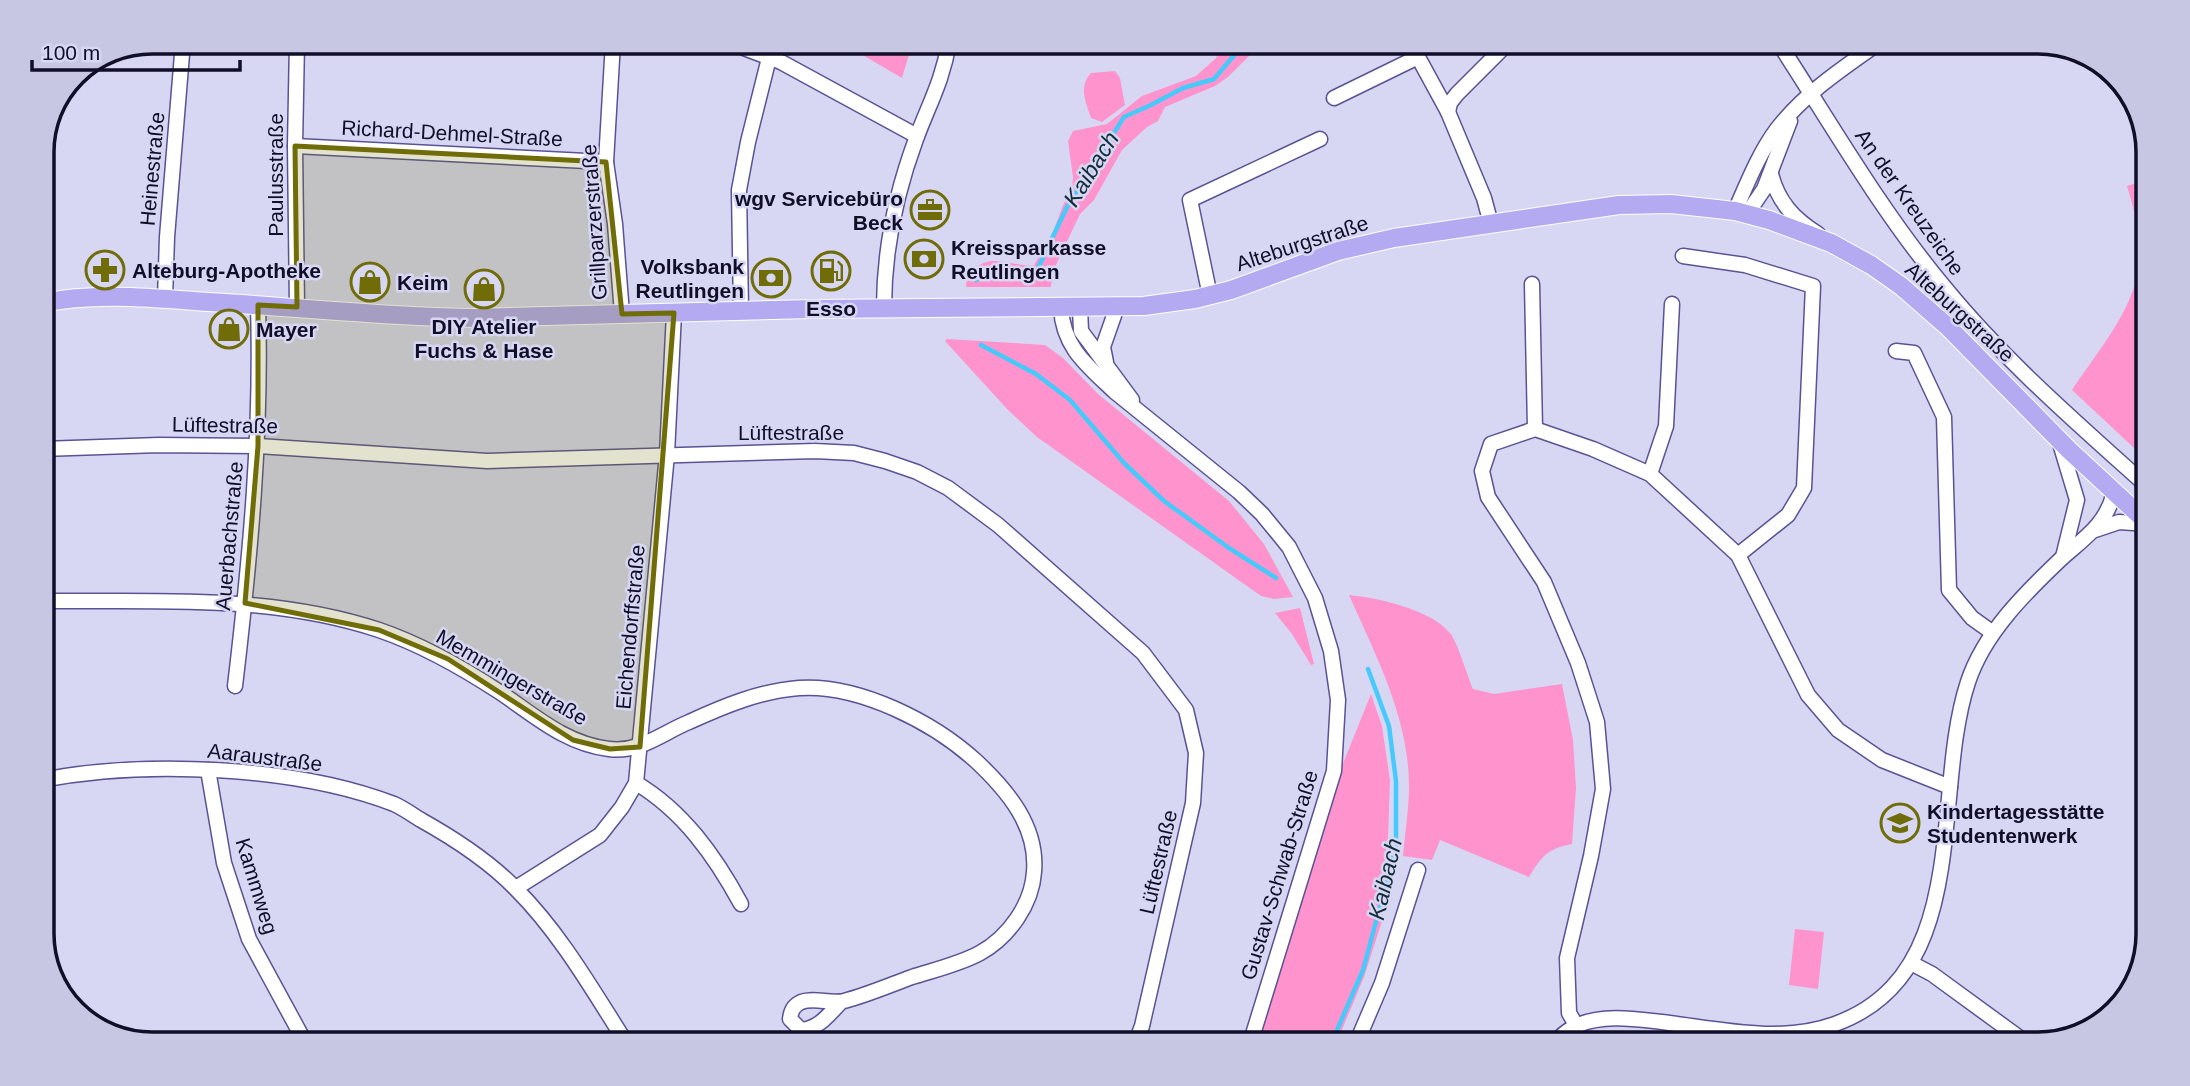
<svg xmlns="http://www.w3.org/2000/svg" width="2190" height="1086" font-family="Arial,sans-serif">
	<rect width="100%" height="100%" fill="#d7d7f4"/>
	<!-- green -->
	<g fill="#fe93ce">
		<path d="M 835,42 L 892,42 L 892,47 L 910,51 L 902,78 L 849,47 Z"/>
		<path d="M 1224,42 L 1283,42 L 1266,50 L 1252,53 L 1228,77 L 1215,86 L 1165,107 L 1158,121 L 1147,127 L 1122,150 L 1094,200 L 1080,214 L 1053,271 L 1051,287 L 966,287 C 966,280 969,278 973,272 C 988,250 1014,268 1034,265 L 1053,232 L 1063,205 L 1072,189 L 1073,177 L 1068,141 L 1073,131 L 1107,124 L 1142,96 L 1196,76 L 1216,58 Z"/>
		<path d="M 1115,71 L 1120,78 L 1125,105 L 1102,122 L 1091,118 C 1086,102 1078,87 1091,73 Z"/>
		<path d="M 2148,179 L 2148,461 L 2072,390 C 2096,353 2133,312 2139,266 C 2142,239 2135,212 2127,186 Z"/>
		<path d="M 947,339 L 1045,345 L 1063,358 L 1098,394 L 1229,501 L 1264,544 L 1293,597 L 1274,599 L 1261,596 L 1037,437 L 1008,410 L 945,341 Z"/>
		<path d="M 1349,595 C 1378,598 1430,609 1450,633 C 1458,643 1467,675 1473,689 L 1494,694 L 1562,684 L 1573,740 L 1576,788 L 1572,844 C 1547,849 1542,856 1529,877 L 1440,840 L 1432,860 L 1403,856 C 1405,833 1409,809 1409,786 C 1409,718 1376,656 1349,595 Z"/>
		<path d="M 1300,608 L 1314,664 L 1311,665 L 1292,634 L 1275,613 Z"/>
		<path d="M 1371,694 L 1382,726 L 1390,780 L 1386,895 L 1382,921 L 1364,977 L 1336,1044 L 1257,1044 L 1340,771 Z"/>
		<path d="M 1795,929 L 1824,932 L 1818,989 L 1789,985 Z"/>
	</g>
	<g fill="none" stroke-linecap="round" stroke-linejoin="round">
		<!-- stream -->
		<g stroke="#46cafa" stroke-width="4.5">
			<path d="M 976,280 L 984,276 L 1038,268 L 1067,207 L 1124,117 L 1151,105 L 1183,88 L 1214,79 L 1242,46 L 1256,42"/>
			<path d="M 981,345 L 1036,374 L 1070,400 L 1124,463 L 1164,501 L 1229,548 L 1276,578"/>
			<path d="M 1331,1044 L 1363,970 L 1396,847 L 1396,781 L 1389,726 L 1368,669"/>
		</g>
		<defs>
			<g id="minor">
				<path d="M 613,42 L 606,162 L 615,224 L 622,314"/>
				<path d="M 728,42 L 781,62 L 917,136"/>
				<path d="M 1778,42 C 1832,125 1882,213 1946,289 C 2006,362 2078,424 2148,487"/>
				<path d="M 1334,98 L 1418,57 L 1448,112 L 1484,198 L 1491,224"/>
				<path d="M 1448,112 L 1450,103 L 1457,94 L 1509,42"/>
				<path d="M 295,146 L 606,162"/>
				<path d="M 1771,174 C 1778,202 1794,219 1818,234"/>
				<path d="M 1735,211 C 1747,184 1759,153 1777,129 C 1805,93 1843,68 1880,42"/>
				<path d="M 1747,214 L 1764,189 L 1790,121"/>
				<path d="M 1683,256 L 1745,265 L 1813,286 L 1804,488 L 1788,515 L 1738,555"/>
				<path d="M 42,284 L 47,302"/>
				<path d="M 1532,284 L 1535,429"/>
				<path d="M 1210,296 L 1190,200 L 1320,139"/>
				<path d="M 165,299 L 167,237 L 183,42"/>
				<path d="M 297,307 L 295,146 L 297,42"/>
				<path d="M 884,308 C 884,250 896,193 916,139 C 929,104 943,80 949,42"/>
				<path d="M 1061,308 C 1063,348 1088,366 1115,392 L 1239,492 L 1262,514 L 1289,547 L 1315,598 L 1331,651 L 1338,700 L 1334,771 L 1250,1044"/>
				<path d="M 1080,308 L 1081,331 L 1132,400"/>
				<path d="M 741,311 L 739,190 L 748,142 L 773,42"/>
				<path d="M 1896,351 L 1914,353 L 1944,417 L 1949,590 L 1972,618 L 1993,633"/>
				<path d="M 1106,362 L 1103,347 L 1117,307"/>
				<path d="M 2059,440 L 2077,500 L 2063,557"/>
				<path d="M 42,449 L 159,445 L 258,446 L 487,461 L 815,451 L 854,453 L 885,461 L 917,472 L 948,488 L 998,525 L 1143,653 L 1186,710 L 1196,753 L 1193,803 L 1142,1026 L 1135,1044"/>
				<path d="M 1650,474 L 1666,426 L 1672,304"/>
				<path d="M 2095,530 L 2119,522 L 2148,524"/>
				<path d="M 42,601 C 154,602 271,594 379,630 C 423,645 463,668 501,693 C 535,716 566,744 609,749 C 640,753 662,733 689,722 C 724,706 760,691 799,688 C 859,684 933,722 976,761 C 1007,790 1038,826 1034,872 C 1032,904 1009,937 980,953 C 960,964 934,970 912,977 C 890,985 867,995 844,1001 C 830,1004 814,997 801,1002 C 793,1006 791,1011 790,1019 L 801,1030 C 819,1029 829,1014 841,1002"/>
				<path d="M 235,686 C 250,560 262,433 258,305"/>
				<path d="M 208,770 L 224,863 L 249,939 L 306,1044"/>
				<path d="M 42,780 C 145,760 295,766 394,804 C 403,808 413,815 421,820 C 455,839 489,861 516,889 C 561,934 593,991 627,1044"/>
				<path d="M 636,783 C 683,811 715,856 741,904"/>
				<path d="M 516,888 L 600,835 L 622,807 L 636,783 L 667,454 L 674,313"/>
				<path d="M 1911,963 L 1932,974 L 2028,1044"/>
				<path d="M 1576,1025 L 1569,1013 L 1567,958 L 1591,856 L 1603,789 L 1597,722 L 1578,663 L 1544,582 L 1488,497 L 1482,471 L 1491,444 L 1535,429 L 1593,449 L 1650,474 L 1738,555 L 1808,695 L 1838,730 L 1882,760 L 1950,787"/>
				<path d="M 1356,1044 L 1382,983 L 1418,870"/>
				<path d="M 1553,1044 C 1560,1037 1568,1029 1578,1025 C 1604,1014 1635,1019 1662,1022 C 1719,1029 1780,1044 1835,1024 C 1974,974 1931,793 1968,682 C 1984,633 2026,592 2063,557 C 2086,537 2107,523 2114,492"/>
			</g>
			<path id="major" d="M 42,303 C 96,292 153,298 208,302 C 297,307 386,317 475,318 L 811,309 L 1144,306 L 1195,299 L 1231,290 L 1338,251 L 1394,238 L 1619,205 L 1671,204 L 1735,211 L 1769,220 L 1831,243 L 1871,265 L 1901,286 L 1948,327 L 2069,450 L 2148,523"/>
		</defs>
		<!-- minor casing -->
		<use href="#minor" stroke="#5a5393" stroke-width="17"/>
		<!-- major casing -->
		<use href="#major" stroke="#fff" stroke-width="20"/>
		<!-- minor -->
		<use href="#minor" stroke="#fff" stroke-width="14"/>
		<!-- major -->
		<use href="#major" stroke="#b3aaf1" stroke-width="18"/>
	</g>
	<!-- marked area -->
	<path fill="#706c08" fill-opacity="0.2" stroke="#706c08" stroke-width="5" stroke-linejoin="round" d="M 295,146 L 606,162 L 622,314 L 674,313 L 640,747 L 610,749 L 573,740 L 448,659 L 379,630 L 245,603 L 258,446 L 258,305 L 297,307 Z"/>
	<!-- icons -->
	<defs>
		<symbol id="office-ring" viewBox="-11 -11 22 22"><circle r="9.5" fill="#d7d7f4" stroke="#706c08" stroke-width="1.5"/><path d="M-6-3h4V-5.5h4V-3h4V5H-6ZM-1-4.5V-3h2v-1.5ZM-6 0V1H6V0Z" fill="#706c08"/></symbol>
		<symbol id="bank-ring" viewBox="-11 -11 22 22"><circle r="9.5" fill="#d7d7f4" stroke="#706c08" stroke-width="1.5"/><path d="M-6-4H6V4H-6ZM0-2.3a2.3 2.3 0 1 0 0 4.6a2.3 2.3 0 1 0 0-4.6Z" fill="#706c08"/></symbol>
		<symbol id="pharmacy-ring" viewBox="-11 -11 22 22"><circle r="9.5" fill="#d7d7f4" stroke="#706c08" stroke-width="1.5"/><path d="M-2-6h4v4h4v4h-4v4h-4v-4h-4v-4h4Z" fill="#706c08"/></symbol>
		<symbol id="fuel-ring" viewBox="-11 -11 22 22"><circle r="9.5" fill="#d7d7f4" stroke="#706c08" stroke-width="1.5"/><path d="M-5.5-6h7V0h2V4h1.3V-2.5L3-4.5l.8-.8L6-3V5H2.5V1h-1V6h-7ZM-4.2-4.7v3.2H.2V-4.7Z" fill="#706c08"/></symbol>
		<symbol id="shop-ring" viewBox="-11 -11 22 22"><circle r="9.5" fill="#d7d7f4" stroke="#706c08" stroke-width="1.5"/><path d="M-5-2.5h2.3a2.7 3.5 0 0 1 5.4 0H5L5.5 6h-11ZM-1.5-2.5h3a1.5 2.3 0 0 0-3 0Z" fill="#706c08"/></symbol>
		<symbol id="school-ring" viewBox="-11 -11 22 22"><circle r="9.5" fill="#d7d7f4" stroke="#706c08" stroke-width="1.5"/><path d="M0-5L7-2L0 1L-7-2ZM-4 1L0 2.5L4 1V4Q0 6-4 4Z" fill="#706c08"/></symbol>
	</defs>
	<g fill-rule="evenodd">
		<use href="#office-ring" x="908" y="188" width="44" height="44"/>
		<use href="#bank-ring" x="902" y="237" width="44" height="44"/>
		<use href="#pharmacy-ring" x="83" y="248" width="44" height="44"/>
		<use href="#fuel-ring" x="809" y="249" width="44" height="44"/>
		<use href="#bank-ring" x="749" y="256" width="44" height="44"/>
		<use href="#shop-ring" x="348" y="260" width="44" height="44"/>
		<use href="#shop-ring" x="462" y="267" width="44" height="44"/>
		<use href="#shop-ring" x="207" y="307" width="44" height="44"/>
		<use href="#school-ring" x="1878" y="801" width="44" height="44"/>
	</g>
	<g text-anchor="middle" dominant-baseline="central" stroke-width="5" stroke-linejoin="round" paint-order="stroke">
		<!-- street labels -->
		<g font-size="21" fill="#110e28" stroke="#d7d7f4">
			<text transform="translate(452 133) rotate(3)">Richard-Dehmel-Straße</text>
			<text transform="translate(152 169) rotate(-85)">Heinestraße</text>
			<text transform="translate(275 175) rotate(-90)">Paulusstraße</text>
			<text transform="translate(1910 202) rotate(55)">An der Kreuzeiche</text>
			<text transform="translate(594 222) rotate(-94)">Grillparzerstraße</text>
			<text transform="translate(1302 243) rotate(-18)">Alteburgstraße</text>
			<text transform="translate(1960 312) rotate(42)">Alteburgstraße</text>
			<text transform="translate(225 425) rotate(1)">Lüftestraße</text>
			<text x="791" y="432">Lüftestraße</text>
			<text transform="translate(229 536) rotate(-85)">Auerbachstraße</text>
			<text transform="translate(630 627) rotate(-85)">Eichendorffstraße</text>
			<text transform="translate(512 677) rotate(30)">Memmingerstraße</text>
			<text transform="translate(265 757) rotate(7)">Aaraustraße</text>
			<text transform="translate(1158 862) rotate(-77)">Lüftestraße</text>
			<text transform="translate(1279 875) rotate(-73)">Gustav-Schwab-Straße</text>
			<text transform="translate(257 886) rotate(73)">Kammweg</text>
		</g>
		<!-- poi labels -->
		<g font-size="21" font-weight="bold" fill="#110e28" stroke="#d7d7f4" text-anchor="start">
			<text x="903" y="198" text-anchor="end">wgv Servicebüro<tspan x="903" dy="24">Beck</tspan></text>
			<text x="951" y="247">Kreissparkasse<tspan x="951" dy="24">Reutlingen</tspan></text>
			<text x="744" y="266" text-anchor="end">Volksbank<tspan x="744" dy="24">Reutlingen</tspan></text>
			<text x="132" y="270">Alteburg-Apotheke</text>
			<text x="397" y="282">Keim</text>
			<text x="831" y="308" text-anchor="middle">Esso</text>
			<text x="484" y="326" text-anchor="middle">DIY Atelier<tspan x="484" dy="24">Fuchs &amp; Hase</tspan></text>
			<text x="256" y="329">Mayer</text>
			<text x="1927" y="811">Kindertagesstätte<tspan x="1927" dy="24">Studentenwerk</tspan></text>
		</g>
		<!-- water labels -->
		<g font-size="23" font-style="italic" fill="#122d38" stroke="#d7d7f4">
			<text transform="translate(1091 169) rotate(-58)">Kaibach</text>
			<text transform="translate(1385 879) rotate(-77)">Kaibach</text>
		</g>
	</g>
	<!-- crop -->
	<path d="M0 0H2190V1086H0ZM152 54H2038A98 98 0 0 1 2136 152V934A98 98 0 0 1 2038 1032H152A98 98 0 0 1 54 934V152A98 98 0 0 1 152 54Z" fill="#c7c7e4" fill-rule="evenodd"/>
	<path fill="none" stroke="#110e28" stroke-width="3.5" d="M152 54H2038A98 98 0 0 1 2136 152V934A98 98 0 0 1 2038 1032H152A98 98 0 0 1 54 934V152A98 98 0 0 1 152 54Z"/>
	<!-- scale -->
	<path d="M32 60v10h208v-10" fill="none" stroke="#110e28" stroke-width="3.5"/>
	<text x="42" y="60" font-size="21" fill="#110e28" stroke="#d7d7f4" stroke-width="5" paint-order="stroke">100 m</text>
</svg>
